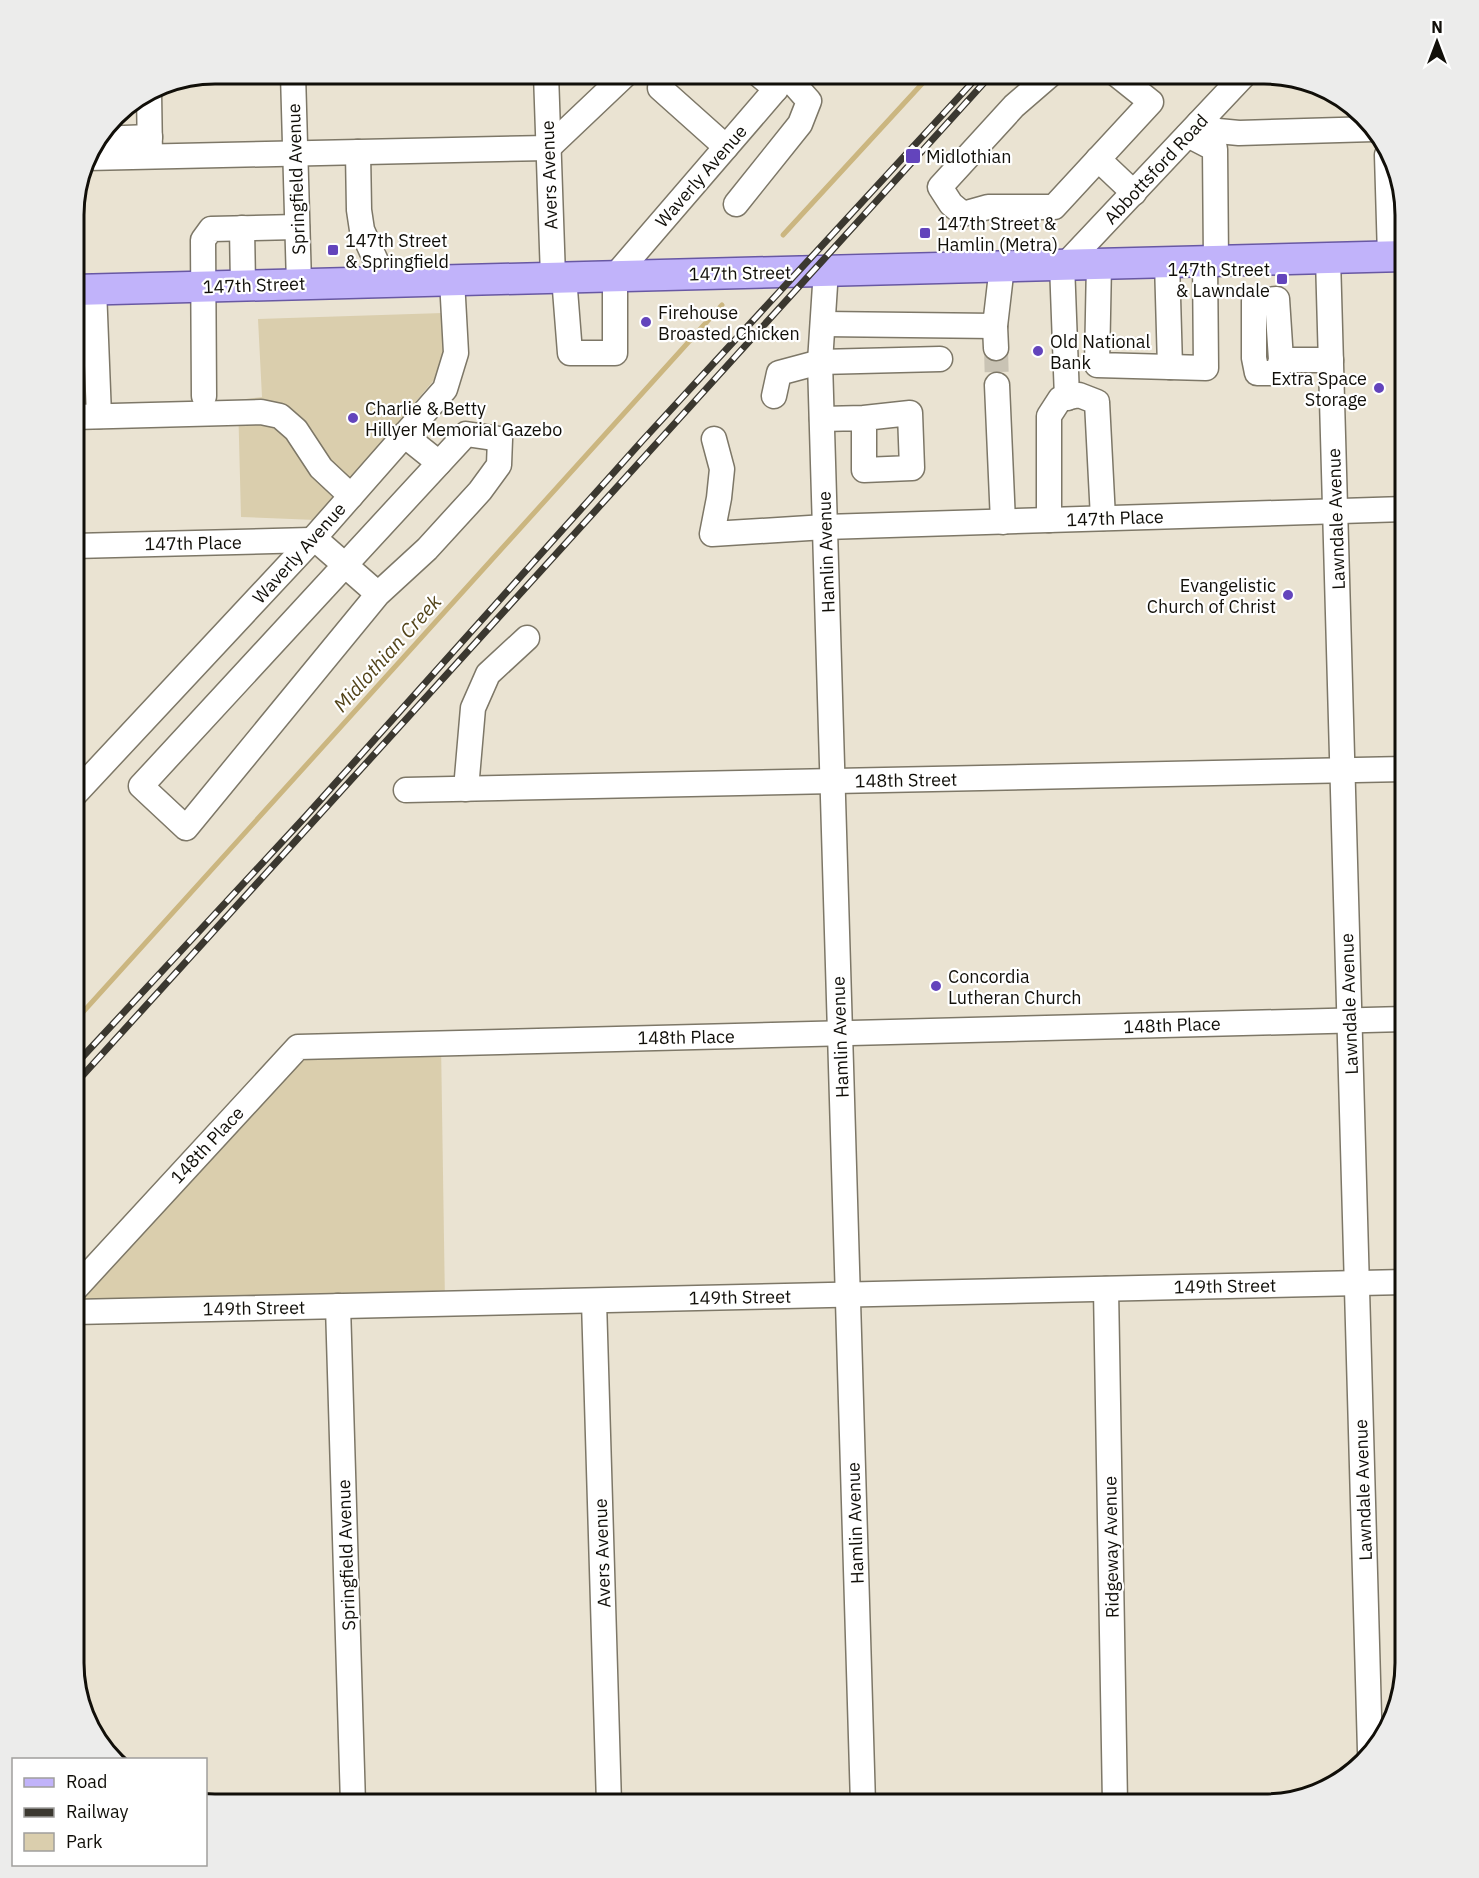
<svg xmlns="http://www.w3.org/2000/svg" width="1479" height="1878" font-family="'IBM Plex Sans',sans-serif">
	<rect width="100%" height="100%" fill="#eae3d2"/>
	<!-- green -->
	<g fill="#dacead">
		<path d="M 443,313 L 444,368 L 316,520 L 241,517 L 238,400 L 262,397 L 258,319 Z"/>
		<path d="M 441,1043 L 445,1304 L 74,1312 L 74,1290 L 298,1047 Z"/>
	</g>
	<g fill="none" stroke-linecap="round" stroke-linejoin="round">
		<!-- stream -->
		<g stroke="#cbb680" stroke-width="5">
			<path d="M 783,235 L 931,74"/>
			<path d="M 74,1022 L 722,305"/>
		</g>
		<!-- minor-tunnel -->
		<path stroke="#c9c3b4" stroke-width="24" stroke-dasharray="24 12" stroke-linecap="butt" d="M 996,348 L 997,385"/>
		<defs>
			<g id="minor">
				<path d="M 293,74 L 299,284"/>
				<path d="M 546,74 L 553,277"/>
				<path d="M 758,74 L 776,89"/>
				<path d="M 1051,74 L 1014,106 L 940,187 L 951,204 L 963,214 L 988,207 L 1054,207 L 1151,102 L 1116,74"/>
				<path d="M 660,88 L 726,147"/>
				<path d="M 149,92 L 150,156"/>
				<path d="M 1199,123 L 1218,131 L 1239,133 L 1374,129"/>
				<path d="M 1188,135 L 1215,149 L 1216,261"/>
				<path d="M 99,139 L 150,137"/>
				<path d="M 358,152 L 359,210 L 362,230 L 385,281"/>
				<path d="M 1387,155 L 1390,256"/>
				<path d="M 87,158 L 548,148 L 626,74"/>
				<path d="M 1098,159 L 1134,193"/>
				<path d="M 736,204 L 800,124 L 809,101 L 785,74"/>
				<path d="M 242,228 L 243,285"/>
				<path d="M 1328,258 L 1370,1751"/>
				<path d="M 1167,262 L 1170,367"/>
				<path d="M 1099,263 L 1097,365 L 1206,368 L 1205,261"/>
				<path d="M 1062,264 L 1067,398"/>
				<path d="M 1066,264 L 1245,74"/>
				<path d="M 826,270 L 820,362 L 863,1804"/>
				<path d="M 564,277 L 570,353 L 615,353 L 615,276 L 776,89 L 783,74"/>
				<path d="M 94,289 L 99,416"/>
				<path d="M 823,324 L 995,326 L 1002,266"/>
				<path d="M 995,326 L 996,348"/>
				<path d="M 1281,360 L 1277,373 L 1257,373 L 1254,358 L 1254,301 L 1277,299 L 1281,360 L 1331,360"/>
				<path d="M 997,385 L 1003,522"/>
				<path d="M 204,396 L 203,240 L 211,229 L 297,227"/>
				<path d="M 774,396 L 779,373 L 820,362 L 940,359"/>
				<path d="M 74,417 L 261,412 L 280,416 L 296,430 L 321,468 L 351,496"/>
				<path d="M 822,419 L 864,418 L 864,470 L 912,468 L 910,413 L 864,418"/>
				<path d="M 404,435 L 439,463"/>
				<path d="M 714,439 L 722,469 L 719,498 L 712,534 L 825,527 L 1405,509"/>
				<path d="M 1049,520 L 1049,416 L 1060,399 L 1079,395 L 1097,402 L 1103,518"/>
				<path d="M 314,538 L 378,594 L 186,828 L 141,786 L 466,434 L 500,439 L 499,465 L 480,491 L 427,549 L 378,594"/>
				<path d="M 74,546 L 311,540"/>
				<path d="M 466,789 L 473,708 L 488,674 L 527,638"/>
				<path d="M 406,790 L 1405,769"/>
				<path d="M 74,795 L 314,538 L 445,389 L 456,353 L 452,280"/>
				<path d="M 1106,1289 L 1115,1804"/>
				<path d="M 74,1290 L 298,1047 L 1405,1019"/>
				<path d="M 594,1301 L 609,1804"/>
				<path d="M 338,1306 L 353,1804"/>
				<path d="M 74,1312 L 1405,1282"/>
			</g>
			<path id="major" d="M 74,290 L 1405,256"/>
		</defs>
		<!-- minor casing -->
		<use href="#minor" stroke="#7d7767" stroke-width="27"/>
		<!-- major casing -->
		<use href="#major" stroke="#6858a3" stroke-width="33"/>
		<!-- minor -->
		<use href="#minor" stroke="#fff" stroke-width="24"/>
		<!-- major -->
		<use href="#major" stroke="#c1b3fa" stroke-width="30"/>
		<defs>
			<g id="rail">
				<path d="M 74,1066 L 306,816 L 642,441 L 980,74"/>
				<path d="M 74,1085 L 992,74"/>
			</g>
		</defs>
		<!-- rail casing -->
		<use href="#rail" stroke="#3b3830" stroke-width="7"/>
		<!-- rail -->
		<use href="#rail" stroke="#fff" stroke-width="4.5" stroke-dasharray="14" stroke-linecap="butt"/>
	</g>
	<!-- markers -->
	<g fill="#6344bc" stroke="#fff" stroke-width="2">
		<rect x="905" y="148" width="16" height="16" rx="3"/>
		<rect x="919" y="227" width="12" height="12" rx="3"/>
		<rect x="327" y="244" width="12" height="12" rx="3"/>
		<rect x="1276" y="273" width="12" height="12" rx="3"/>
		<circle cx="646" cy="322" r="6"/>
		<circle cx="1038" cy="351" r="6"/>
		<circle cx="1379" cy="388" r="6"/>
		<circle cx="353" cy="418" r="6"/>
		<circle cx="1288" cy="595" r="6"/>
		<circle cx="936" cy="986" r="6"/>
	</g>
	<g text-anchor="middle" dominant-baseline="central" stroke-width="4.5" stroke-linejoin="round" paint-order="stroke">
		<!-- poi labels -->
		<g font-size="18" fill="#110f09" stroke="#fff" text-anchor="start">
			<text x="926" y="156">Midlothian</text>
			<text x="937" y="223">147th Street &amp;<tspan x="937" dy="21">Hamlin (Metra)</tspan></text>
			<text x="345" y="240">147th Street<tspan x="345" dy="21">&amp; Springfield</tspan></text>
			<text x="1270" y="269" text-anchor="end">147th Street<tspan x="1270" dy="21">&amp; Lawndale</tspan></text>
			<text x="658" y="312">Firehouse<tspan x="658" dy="21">Broasted Chicken</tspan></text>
			<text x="1050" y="341">Old National<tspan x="1050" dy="21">Bank</tspan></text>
			<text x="1367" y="378" text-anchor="end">Extra Space<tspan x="1367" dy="21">Storage</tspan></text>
			<text x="365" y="408">Charlie &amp; Betty<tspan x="365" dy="21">Hillyer Memorial Gazebo</tspan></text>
			<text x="1276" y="585" text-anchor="end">Evangelistic<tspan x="1276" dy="21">Church of Christ</tspan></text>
			<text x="948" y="976">Concordia<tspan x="948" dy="21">Lutheran Church</tspan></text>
		</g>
		<!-- street labels -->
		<g font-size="18" fill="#110f09" stroke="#fff">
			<text transform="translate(1156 169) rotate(-47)">Abbottsford Road</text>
			<text transform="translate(549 175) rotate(-92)">Avers Avenue</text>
			<text transform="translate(701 176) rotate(-49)">Waverly Avenue</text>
			<text transform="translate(296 179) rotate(-92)">Springfield Avenue</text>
			<text transform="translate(740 273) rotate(-1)">147th Street</text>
			<text transform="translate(254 285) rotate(-2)">147th Street</text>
			<text transform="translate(1115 518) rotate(-2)">147th Place</text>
			<text transform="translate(1336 519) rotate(-92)">Lawndale Avenue</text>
			<text transform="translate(193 543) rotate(-1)">147th Place</text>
			<text transform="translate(826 552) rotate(-92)">Hamlin Avenue</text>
			<text transform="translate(299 553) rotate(-48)">Waverly Avenue</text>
			<text transform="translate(906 780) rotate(-1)">148th Street</text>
			<text transform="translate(1349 1004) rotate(-92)">Lawndale Avenue</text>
			<text transform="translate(1172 1025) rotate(-2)">148th Place</text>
			<text transform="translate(686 1037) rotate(-1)">148th Place</text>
			<text transform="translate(840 1037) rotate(-92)">Hamlin Avenue</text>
			<text transform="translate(207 1145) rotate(-47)">148th Place</text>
			<text transform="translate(1225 1286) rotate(-1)">149th Street</text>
			<text transform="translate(740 1297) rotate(-1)">149th Street</text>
			<text transform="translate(254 1308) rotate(-1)">149th Street</text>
			<text transform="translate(1363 1490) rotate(-92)">Lawndale Avenue</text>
			<text transform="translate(855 1523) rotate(-92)">Hamlin Avenue</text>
			<text transform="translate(1111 1547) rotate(-91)">Ridgeway Avenue</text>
			<text transform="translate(602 1553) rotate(-92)">Avers Avenue</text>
			<text transform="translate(346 1555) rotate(-92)">Springfield Avenue</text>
		</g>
		<!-- water labels -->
		<g font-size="20" font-style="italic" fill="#534419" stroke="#fff">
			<text transform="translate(387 653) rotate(-48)">Midlothian Creek</text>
		</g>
	</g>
	<!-- crop -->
	<path d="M0 0H1479V1878H0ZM215 84H1264A131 131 0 0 1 1395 215V1663A131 131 0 0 1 1264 1794H215A131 131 0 0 1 84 1663V215A131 131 0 0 1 215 84Z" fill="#ececeb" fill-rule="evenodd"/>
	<path fill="none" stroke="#110f09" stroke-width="3" d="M215 84H1264A131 131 0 0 1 1395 215V1663A131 131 0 0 1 1264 1794H215A131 131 0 0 1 84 1663V215A131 131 0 0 1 215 84Z"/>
	<!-- legend -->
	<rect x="12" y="1758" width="195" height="108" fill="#ffffff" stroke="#a09f9d" stroke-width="1.5"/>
	<rect x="24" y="1778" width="30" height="9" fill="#c1b3fa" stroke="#a09f9d" stroke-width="1.5"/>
	<text x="66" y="1788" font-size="18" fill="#110f09">Road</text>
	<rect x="24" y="1808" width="30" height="9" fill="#3b3830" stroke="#a09f9d" stroke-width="1.5"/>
	<text x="66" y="1818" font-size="18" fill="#110f09">Railway</text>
	<rect x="24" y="1833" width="30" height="18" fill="#dacead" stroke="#a09f9d" stroke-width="1.5"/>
	<text x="66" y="1848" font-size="18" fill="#110f09">Park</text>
	<!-- north arrow -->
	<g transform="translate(1437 42)" stroke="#ffffff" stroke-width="4.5" paint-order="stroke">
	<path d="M0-4.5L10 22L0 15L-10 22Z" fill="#110f09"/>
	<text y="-9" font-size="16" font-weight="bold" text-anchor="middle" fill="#110f09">N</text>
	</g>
</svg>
